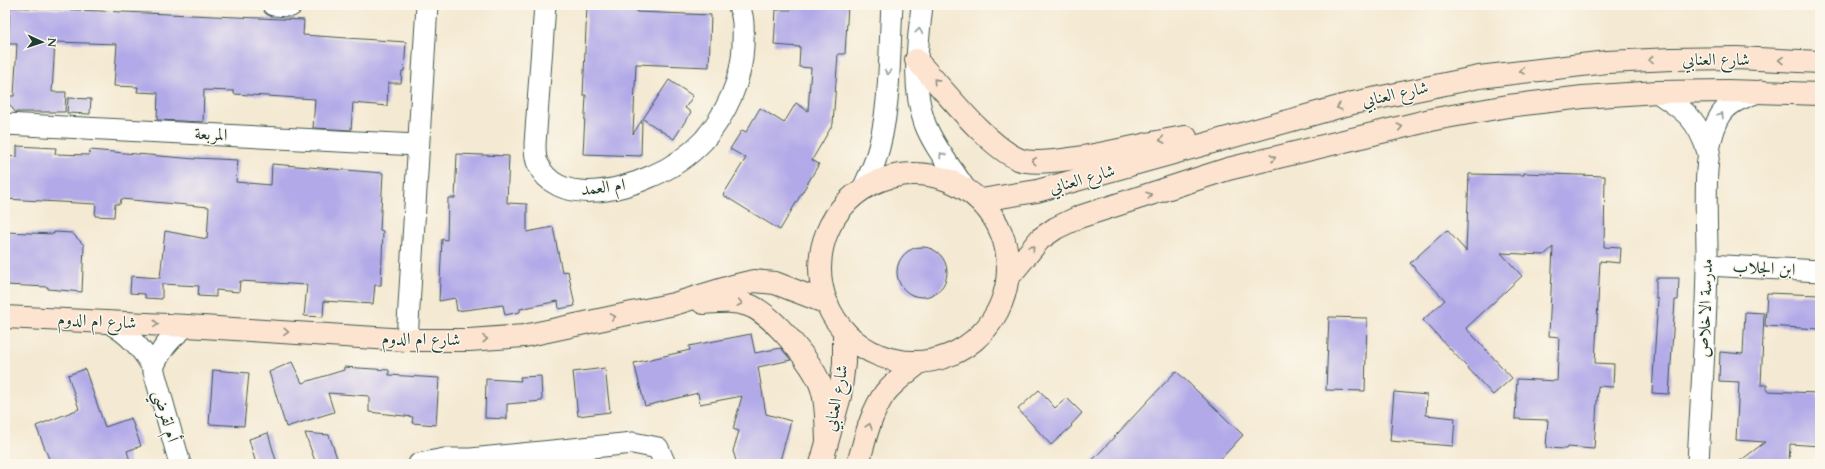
<svg xmlns="http://www.w3.org/2000/svg" width="1825" height="469" font-family="Cardo,Amiri,serif">
	<rect width="100%" height="100%" fill="#fbf7ec"/>
	<filter id="ink" filterUnits="userSpaceOnUse"><feTurbulence type="fractalNoise" baseFrequency=".025" numOctaves="2"/><feDisplacementMap in="SourceGraphic" scale="8" xChannelSelector="R" yChannelSelector="G"/><feConvolveMatrix kernelMatrix="1 2 1 2 8 2 1 2 1" color-interpolation-filters="sRGB"/></filter>
	<filter id="wash" filterUnits="userSpaceOnUse"><feTurbulence type="fractalNoise" baseFrequency=".012" numOctaves="4" result="noise"/><feDisplacementMap in="SourceGraphic" scale="16" xChannelSelector="R" yChannelSelector="G"/><feGaussianBlur stdDeviation="0.9" result="paint"/><feColorMatrix in="noise" values="0 0 0 0 0 0 0 0 0 0 0 0 0 0 0 0 0 1.4 0 .05"/><feComposite in="paint" operator="in"/></filter>
	<g filter="url(#wash)">
		<rect width="100%" height="100%" fill="#f4e9d2"/>
		<g id="blocks">
			<!-- building -->
			<g fill="#b2aae8">
				<path d="M 791,5 L 848,5 L 845,54 L 838,54 L 833,124 L 812,160 L 819,164 L 780,230 L 723,195 L 746,158 L 730,149 L 742,130 L 746,132 L 760,108 L 784,123 L 796,103 L 808,111 L 811,68 L 799,67 L 800,47 L 774,45 L 776,10 L 791,10 Z"/>
				<path d="M 587,6 L 637,8 L 637,12 L 711,15 L 709,67 L 636,64 L 633,134 L 642,120 L 641,156 L 583,154 L 586,95 L 583,95 Z"/>
				<path d="M 10,7 L 304,20 L 303,35 L 406,42 L 404,71 L 402,71 L 401,83 L 388,83 L 387,106 L 353,103 L 351,130 L 313,128 L 315,99 L 234,94 L 234,91 L 204,90 L 203,122 L 157,120 L 158,93 L 137,92 L 138,87 L 114,86 L 117,44 L 55,42 L 52,92 L 66,92 L 65,112 L 15,112 L 5,98 L 5,96 L 14,96 L 17,44 L 8,44 Z"/>
				<path d="M 669,80 L 693,96 L 685,108 L 691,112 L 674,139 L 643,119 Z"/>
				<path d="M 68,98 L 91,99 L 90,114 L 67,113 Z"/>
				<path d="M 17,146 L 56,148 L 55,154 L 89,155 L 90,150 L 195,159 L 195,158 L 238,160 L 236,182 L 271,185 L 272,164 L 383,173 L 380,230 L 383,231 L 381,285 L 375,285 L 373,304 L 324,301 L 323,317 L 304,316 L 307,285 L 240,281 L 239,292 L 216,290 L 216,297 L 198,296 L 199,286 L 162,284 L 162,299 L 145,298 L 145,294 L 130,293 L 131,276 L 160,278 L 165,231 L 207,239 L 209,207 L 121,199 L 120,204 L 115,204 L 114,217 L 95,216 L 96,204 L 5,199 L 5,156 L 17,157 Z"/>
				<path d="M 457,154 L 509,156 L 507,203 L 527,204 L 527,232 L 553,227 L 562,272 L 568,271 L 575,306 L 559,309 L 558,301 L 520,309 L 520,312 L 505,315 L 503,305 L 457,311 L 455,298 L 439,301 L 442,239 L 447,240 L 448,198 L 455,198 Z"/>
				<path d="M 1524,173 L 1605,176 L 1604,247 L 1621,248 L 1620,263 L 1600,261 L 1595,363 L 1614,364 L 1613,387 L 1598,386 L 1594,449 L 1567,447 L 1566,449 L 1546,448 L 1548,420 L 1515,419 L 1517,379 L 1557,381 L 1559,337 L 1549,336 L 1553,247 L 1544,255 L 1501,253 L 1522,276 L 1466,328 L 1512,378 L 1493,395 L 1423,320 L 1445,300 L 1410,263 L 1447,230 L 1466,251 L 1469,174 L 1524,175 Z"/>
				<path d="M 5,232 L 54,234 L 54,232 L 72,233 L 84,245 L 82,292 L 48,289 L 48,287 L 5,285 Z"/>
				<circle cx="922" cy="272" r="25"/>
				<path d="M 1656,278 L 1679,278 L 1678,300 L 1675,300 L 1669,394 L 1652,393 L 1658,299 L 1656,299 Z"/>
				<path d="M 1767,293 L 1820,295 L 1820,329 L 1765,326 Z"/>
				<path d="M 1745,312 L 1764,313 L 1761,385 L 1767,385 L 1767,391 L 1818,393 L 1818,397 L 1820,397 L 1820,446 L 1790,444 L 1789,464 L 1736,464 L 1765,442 L 1736,440 L 1739,382 L 1719,381 L 1720,352 L 1743,354 Z"/>
				<path d="M 1329,317 L 1367,318 L 1365,391 L 1326,390 Z"/>
				<path d="M 751,334 L 755,353 L 781,348 L 791,360 L 758,367 L 766,414 L 791,421 L 779,464 L 737,464 L 733,451 L 739,431 L 733,429 L 742,396 L 700,404 L 698,393 L 645,406 L 634,363 L 690,350 L 689,346 Z"/>
				<path d="M 292,362 L 302,383 L 344,370 L 344,367 L 389,370 L 389,375 L 439,378 L 436,425 L 412,423 L 413,417 L 369,412 L 369,396 L 328,393 L 334,412 L 286,427 L 269,372 Z"/>
				<path d="M 605,368 L 610,412 L 578,416 L 573,372 Z"/>
				<path d="M 85,369 L 105,427 L 131,418 L 141,446 L 127,451 L 131,464 L 51,464 L 36,426 L 79,409 L 68,375 Z"/>
				<path d="M 213,370 L 249,373 L 244,426 L 209,424 Z"/>
				<path d="M 1176,371 L 1243,435 L 1216,464 L 1089,464 Z"/>
				<path d="M 541,376 L 542,401 L 507,404 L 507,419 L 485,418 L 486,379 L 521,381 L 520,377 Z"/>
				<path d="M 1039,390 L 1055,408 L 1067,398 L 1082,413 L 1071,425 L 1072,426 L 1051,445 L 1018,409 Z"/>
				<path d="M 1394,392 L 1427,395 L 1426,415 L 1455,418 L 1453,446 L 1390,441 Z"/>
				<path d="M 268,433 L 277,464 L 256,464 L 249,439 Z"/>
				<path d="M 305,433 L 329,435 L 339,464 L 316,464 Z"/>
			</g>
		</g>
	</g>
	<g filter="url(#ink)">
		<use href="#blocks" fill-opacity="0" stroke="#3f574c" stroke-width="1"/>
		<g fill="none" stroke-linecap="round" stroke-linejoin="round">
			<defs>
				<g id="street">
					<path d="M 273,5 L 291,6"/>
					<path d="M 545,5 L 535,144 C 535,150 535,159 538,164 C 556,206 620,191 652,176 C 671,168 690,155 704,140 C 726,114 742,80 743,46 C 743,33 745,17 738,5"/>
					<path d="M 922,5 C 918,45 911,85 925,124 C 934,147 951,167 964,187"/>
					<path d="M 1657,92 C 1685,111 1697,118 1708,152"/>
					<path d="M 5,124 L 417,145"/>
					<path d="M 863,189 C 867,179 872,170 875,161 C 891,114 889,54 892,5"/>
					<path d="M 1707,265 L 1820,271"/>
					<path d="M 108,322 C 129,334 142,348 153,368 L 180,464"/>
					<path d="M 407,340 L 427,5"/>
					<path d="M 153,368 C 160,350 170,337 187,326"/>
					<path d="M 419,464 L 444,459 L 471,459 L 633,443 L 658,448 L 665,464"/>
					<path d="M 1698,464 C 1701,398 1706,331 1707,265 C 1708,224 1700,153 1719,118 C 1727,102 1745,97 1761,91"/>
				</g>
				<g id="secondary">
					<path d="M 916,60 C 942,87 985,144 1018,159 C 1046,171 1150,141 1186,137"/>
					<circle cx="914" cy="268" r="94"/>
					<path d="M 981,200 L 1037,191 L 1353,103 L 1479,77 L 1607,62 L 1672,59 L 1736,58 L 1820,62"/>
					<path d="M 1008,278 L 1040,239 L 1056,228 L 1079,217 L 1228,169 L 1435,119 L 1508,106 L 1583,97 L 1657,92 L 1727,91 L 1820,94"/>
					<path d="M 703,303 C 718,302 733,300 748,305 C 772,313 815,365 822,389 C 827,405 826,423 827,440"/>
					<path d="M 5,317 L 187,326 L 407,340 L 469,340 L 524,336 L 674,304 L 733,286 L 754,281 L 775,283 L 827,303"/>
					<path d="M 821,464 L 840,396 L 844,363 L 844,331"/>
					<path d="M 858,464 C 865,440 870,414 885,393 C 894,381 908,372 920,362"/>
				</g>
			</defs>
			<!-- street casing -->
			<use href="#street" stroke="#3f574c" stroke-width="23"/>
			<!-- secondary casing -->
			<use href="#secondary" stroke="#3f574c" stroke-width="24"/>
			<!-- street -->
			<use href="#street" stroke="#fff" stroke-width="21"/>
			<!-- secondary -->
			<use href="#secondary" stroke="#fde4d0" stroke-width="22"/>
		</g>
		<!-- one-way arrows -->
		<defs><path id="oneway-chevron" d="M-2-3.5L2.5 0L-2 3.5" fill="none" stroke-width="1.6" stroke-linecap="round" stroke-linejoin="round"/></defs>
		<g stroke="#8f9e9a">
			<use href="#oneway-chevron" transform="translate(919 31) rotate(-84)"/>
			<use href="#oneway-chevron" transform="translate(888 72) rotate(93)"/>
			<use href="#oneway-chevron" transform="translate(1721 115) rotate(-57)"/>
			<use href="#oneway-chevron" transform="translate(942 155) rotate(-124)"/>
		</g>
		<g stroke="#8e9082">
			<use href="#oneway-chevron" transform="translate(1651 60) rotate(177)"/>
			<use href="#oneway-chevron" transform="translate(1781 60) rotate(-178)"/>
			<use href="#oneway-chevron" transform="translate(1522 71) rotate(172)"/>
			<use href="#oneway-chevron" transform="translate(936 81) rotate(-132)"/>
			<use href="#oneway-chevron" transform="translate(1339 107) rotate(165)"/>
			<use href="#oneway-chevron" transform="translate(1400 127) rotate(-13)"/>
			<use href="#oneway-chevron" transform="translate(1162 140) rotate(169)"/>
			<use href="#oneway-chevron" transform="translate(1273 158) rotate(-14)"/>
			<use href="#oneway-chevron" transform="translate(1034 161) rotate(-175)"/>
			<use href="#oneway-chevron" transform="translate(1149 195) rotate(-18)"/>
			<use href="#oneway-chevron" transform="translate(1032 248) rotate(-49)"/>
			<use href="#oneway-chevron" transform="translate(740 303) rotate(11)"/>
			<use href="#oneway-chevron" transform="translate(613 317) rotate(-11)"/>
			<use href="#oneway-chevron" transform="translate(156 324) rotate(3)"/>
			<use href="#oneway-chevron" transform="translate(286 332) rotate(4)"/>
			<use href="#oneway-chevron" transform="translate(485 339) rotate(-4)"/>
			<use href="#oneway-chevron" transform="translate(869 426) rotate(-73)"/>
		</g>
	</g>
	<g text-anchor="middle" dominant-baseline="central" stroke-width="3" stroke-linejoin="round" paint-order="stroke">
		<!-- street labels -->
		<g font-size="17" fill="#1f3d34" stroke="#fbf7ec">
			<text x="1716" y="59">شارع العنابي</text>
			<text transform="translate(1395 94) rotate(-12)">شارع العنابي</text>
			<text transform="translate(211 134) rotate(3)">المربعة</text>
			<text transform="translate(1082 179) rotate(-16)">شارع العنابي</text>
			<text transform="translate(603 187) rotate(-7)">ام العمد</text>
			<text transform="translate(1764 268) rotate(3)">ابن الجلاب</text>
			<text transform="translate(1705 308) rotate(-88)">مدرسة الاخلاص</text>
			<text transform="translate(97 321) rotate(3)">شارع ام الدوم</text>
			<text transform="translate(421 339) rotate(1)">شارع ام الدوم</text>
			<text transform="translate(836 398) rotate(-79)">شارع العنابي</text>
			<text transform="translate(166 416) rotate(74)">أم لقرضي</text>
		</g>
	</g>
	<!-- margin -->
	<rect width="1825" height="469" fill="none" stroke="#fbf7ec" stroke-width="20"/>
	<!-- north arrow -->
	<g transform="translate(42 42) rotate(93)" stroke="#fbf7ec" stroke-width="3" paint-order="stroke">
	<path d="M0-3L7 15L0 10L-7 15Z" fill="#1f3d34"/>
	<text y="-6" font-size="11" font-weight="bold" text-anchor="middle" fill="#1f3d34">N</text>
	</g>
</svg>
